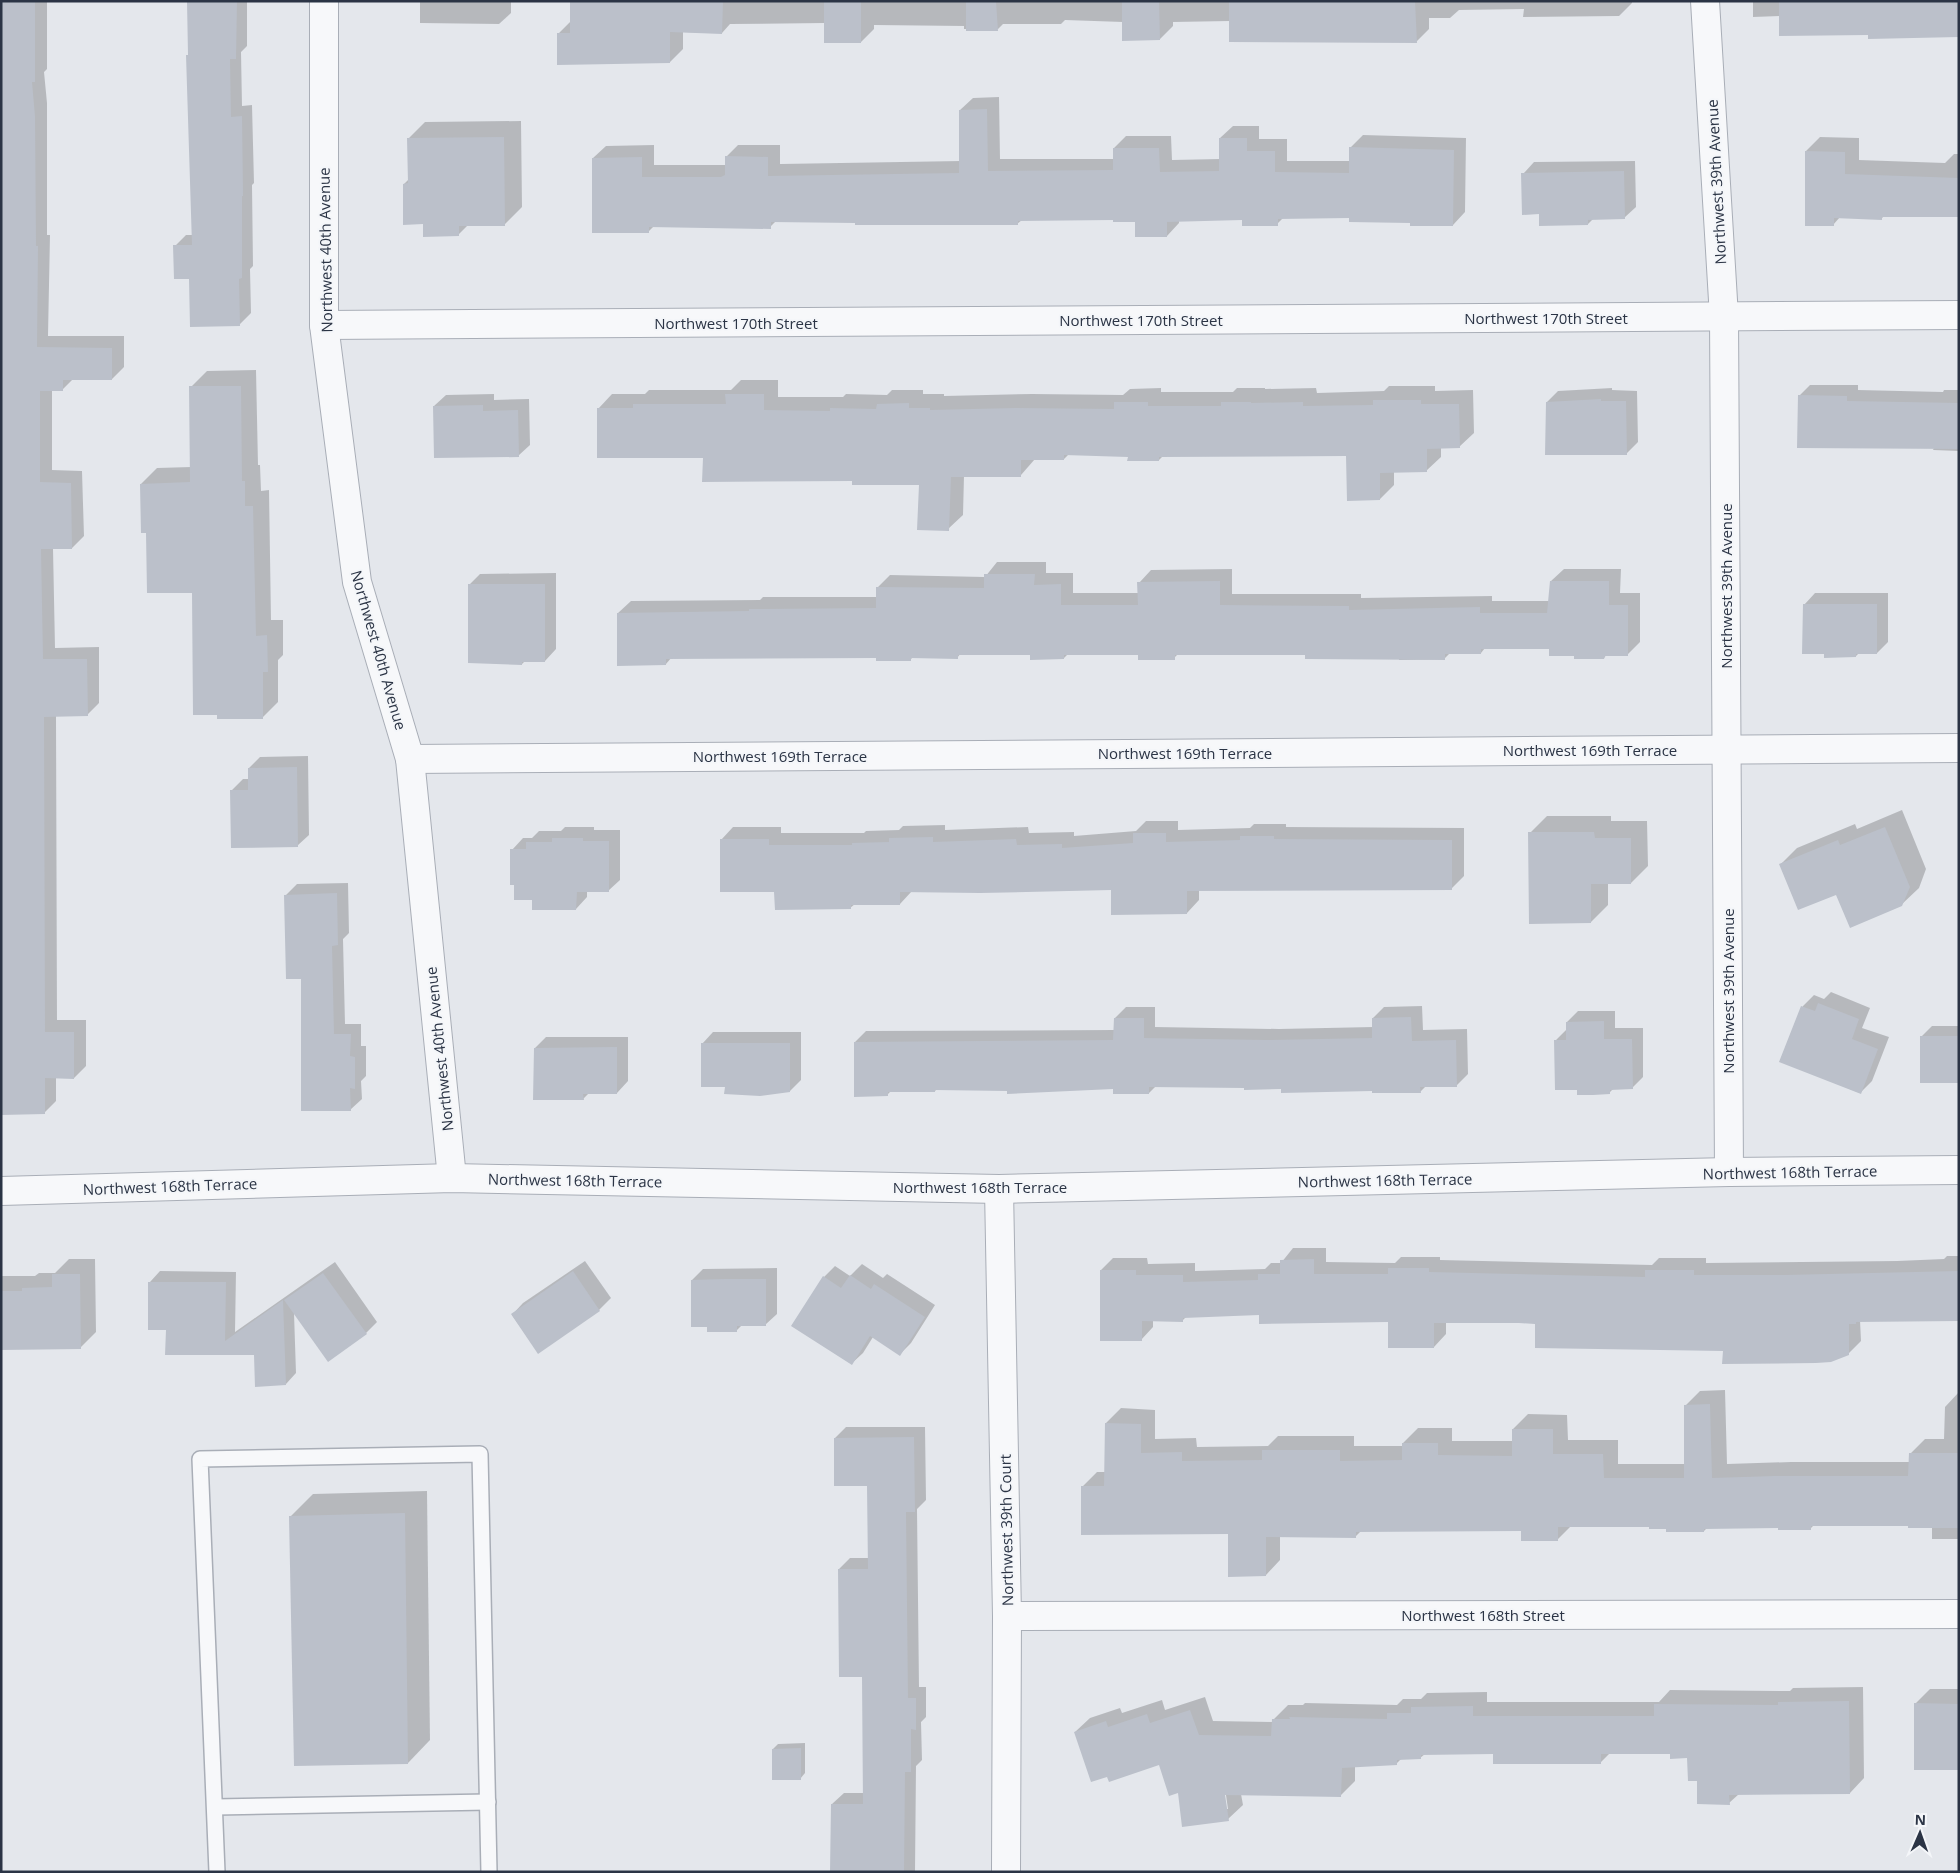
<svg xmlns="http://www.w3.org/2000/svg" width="1960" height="1873" font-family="'Open Sans',sans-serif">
	<rect width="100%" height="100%" fill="#e4e7ec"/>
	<!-- shadow -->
	<g fill="#0003" fill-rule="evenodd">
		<path d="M 1,1 L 47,1 L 47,69 L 44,72 L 47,103 L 47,235 L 50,235 L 48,336 L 124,336 L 124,367 L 112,379 L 74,378 L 62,390 L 52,390 L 52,470 L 82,471 L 84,536 L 72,548 L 53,548 L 55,648 L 99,647 L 99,703 L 87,715 L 56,715 L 57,1020 L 86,1020 L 86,1066 L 74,1078 L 56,1077 L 56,1101 L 44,1113 Z"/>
		<path d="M 188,1 L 247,1 L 247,46 L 241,52 L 242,106 L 252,105 L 254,183 L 252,185 L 253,266 L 250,269 L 251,313 L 239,325 L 190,278 L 175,246 L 186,235 L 193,235 L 188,55 L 189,54 Z"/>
		<path d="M 420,1 L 511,1 L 511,13 L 499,24 L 420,23 Z"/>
		<path d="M 571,1 L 1632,1 L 1632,3 L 1619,16 L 1523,17 L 1524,9 L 1459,10 L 1450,18 L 1429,18 L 1429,29 L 1416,42 L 1230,21 L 1173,22 L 1173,26 L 1160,39 L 1123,22 L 1065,20 L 1061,24 L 1003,24 L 998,29 L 964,29 L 964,26 L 874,25 L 874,29 L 861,42 L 825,23 L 730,24 L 722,33 L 683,32 L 683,49 L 670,62 L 558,34 L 571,21 Z"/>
		<path d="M 1753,1 L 1959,1 L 1869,34 L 1781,16 L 1753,17 Z"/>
		<path d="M 999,97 L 1000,159 L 1114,159 L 1114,148 L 1126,136 L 1171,136 L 1172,160 L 1220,159 L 1220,138 L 1233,126 L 1259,126 L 1259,139 L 1287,139 L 1287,161 L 1350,161 L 1350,148 L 1363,135 L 1466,138 L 1465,212 L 1453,225 L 1350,217 L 1284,217 L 1277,224 L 1243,219 L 1179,220 L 1179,223 L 1167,236 L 1136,221 L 1114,219 L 1022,220 L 1017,224 L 777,220 L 770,227 L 654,226 L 648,232 L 593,158 L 606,146 L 654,145 L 654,165 L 726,165 L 726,157 L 738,145 L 780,145 L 780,164 L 961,161 L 960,110 L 973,98 Z"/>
		<path d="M 521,121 L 522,207 L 505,224 L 468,225 L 458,235 L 404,184 L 409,179 L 408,139 L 425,122 Z"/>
		<path d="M 1820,137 L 1859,138 L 1859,160 L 1945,163 L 1954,154 L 1959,154 L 1959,215 L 1884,216 L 1881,219 L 1840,217 L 1833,225 L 1806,151 Z"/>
		<path d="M 1635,161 L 1636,207 L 1624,218 L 1593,219 L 1588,224 L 1540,213 L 1523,174 L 1534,162 Z"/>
		<path d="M 256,370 L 258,465 L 260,465 L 261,491 L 269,490 L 271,620 L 283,620 L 283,655 L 278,660 L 278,702 L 262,718 L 193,592 L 147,531 L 141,484 L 157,468 L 191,467 L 191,387 L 207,371 Z"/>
		<path d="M 741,380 L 778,380 L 778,397 L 843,397 L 846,394 L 887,395 L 892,390 L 923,390 L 923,394 L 944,394 L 944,396 L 1032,394 L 1123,395 L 1130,389 L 1161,388 L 1161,392 L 1233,392 L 1237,388 L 1265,388 L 1265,389 L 1316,388 L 1317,393 L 1384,391 L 1389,386 L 1435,386 L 1435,391 L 1473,390 L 1474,433 L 1459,447 L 1441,447 L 1441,457 L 1426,471 L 1394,471 L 1394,485 L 1380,499 L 1348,454 L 1163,456 L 1159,460 L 1129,456 L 1069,454 L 1064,459 L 1035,459 L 1021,475 L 964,476 L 963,515 L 948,529 L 920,483 L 853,480 L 704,456 L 598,409 L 612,394 L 645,394 L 649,390 L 731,390 Z"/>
		<path d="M 1810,385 L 1858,385 L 1858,390 L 1943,392 L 1944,390 L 1959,390 L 1959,451 L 1933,450 L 1934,448 L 1799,396 Z"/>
		<path d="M 1612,388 L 1612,390 L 1637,391 L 1638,442 L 1626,454 L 1547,402 L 1558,391 Z"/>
		<path d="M 494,394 L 494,400 L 529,399 L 530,445 L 518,456 L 434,406 L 446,395 Z"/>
		<path d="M 997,562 L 1046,562 L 1046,573 L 1073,573 L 1073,593 L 1139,593 L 1139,583 L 1151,570 L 1232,569 L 1232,594 L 1361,594 L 1361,598 L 1492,596 L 1492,601 L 1549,601 L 1551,581 L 1564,569 L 1621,569 L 1620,593 L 1640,593 L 1640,642 L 1627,655 L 1607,654 L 1604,658 L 1575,655 L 1550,648 L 1485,648 L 1481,653 L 1450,653 L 1444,659 L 1399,660 L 1399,658 L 1306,653 L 1178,654 L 1174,658 L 1139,654 L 1068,654 L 1064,658 L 1031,654 L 961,653 L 957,658 L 913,657 L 910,660 L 878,656 L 672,657 L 666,664 L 618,613 L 631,601 L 760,600 L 763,597 L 878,597 L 878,587 L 890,575 L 985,577 Z"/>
		<path d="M 556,573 L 556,649 L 545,661 L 525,661 L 522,664 L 469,585 L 480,574 Z"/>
		<path d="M 1815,593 L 1888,593 L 1888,642 L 1877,653 L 1859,653 L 1856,656 L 1804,605 Z"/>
		<path d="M 308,756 L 309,835 L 297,846 L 231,791 L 243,779 L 249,779 L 249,768 L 260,757 Z"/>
		<path d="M 1902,810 L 1926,869 L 1919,888 L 1901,905 L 1837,893 L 1780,865 L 1797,848 L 1855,824 L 1857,829 Z"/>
		<path d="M 1547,816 L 1611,816 L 1611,821 L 1647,821 L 1648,866 L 1631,883 L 1608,883 L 1608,905 L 1591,922 L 1530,833 Z"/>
		<path d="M 1146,821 L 1178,821 L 1178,830 L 1250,828 L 1254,824 L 1286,824 L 1286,827 L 1464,828 L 1464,876 L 1452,888 L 1199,889 L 1199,900 L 1187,913 L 1113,889 L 912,891 L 900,904 L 855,904 L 850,908 L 775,890 L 721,840 L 733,827 L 781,827 L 781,833 L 864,833 L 866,831 L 899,830 L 903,826 L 945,825 L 945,830 L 1028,827 L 1029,833 L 1074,832 L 1074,836 L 1136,831 Z"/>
		<path d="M 565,827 L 594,827 L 594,830 L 620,830 L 620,880 L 608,891 L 587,891 L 587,897 L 576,909 L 533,899 L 512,850 L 523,838 L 532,838 L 539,831 L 561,831 Z"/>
		<path d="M 348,883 L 349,933 L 343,939 L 345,1024 L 361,1024 L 361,1046 L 366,1046 L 366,1076 L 361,1081 L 362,1099 L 350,1110 L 286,895 L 297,884 Z"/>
		<path d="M 1831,992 L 1870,1008 L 1862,1028 L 1889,1037 L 1872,1081 L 1860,1093 L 1780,1061 L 1803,1006 L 1814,995 L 1824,999 Z"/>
		<path d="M 1422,1006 L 1423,1030 L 1467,1029 L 1468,1074 L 1456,1086 L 1426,1086 L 1420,1092 L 1245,1086 L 1156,1086 L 1149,1093 L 1114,1088 L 937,1089 L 935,1091 L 891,1091 L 887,1095 L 855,1042 L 866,1031 L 1115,1030 L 1115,1018 L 1126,1007 L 1155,1007 L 1155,1027 L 1279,1029 L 1373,1027 L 1373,1018 L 1384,1007 Z"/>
		<path d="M 1578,1011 L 1615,1011 L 1615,1028 L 1643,1028 L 1643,1077 L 1632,1088 L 1614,1088 L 1609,1093 L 1578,1089 L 1555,1041 L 1567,1029 L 1567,1022 Z"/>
		<path d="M 1932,1026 L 1959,1026 L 1959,1082 L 1921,1037 Z"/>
		<path d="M 713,1032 L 801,1032 L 801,1080 L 790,1091 L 726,1086 L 702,1044 Z"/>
		<path d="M 546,1037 L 628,1037 L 628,1081 L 617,1093 L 589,1093 L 583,1099 L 535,1048 Z"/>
		<path d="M 1293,1248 L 1326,1248 L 1326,1262 L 1395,1263 L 1401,1257 L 1440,1257 L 1440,1260 L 1652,1265 L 1659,1258 L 1706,1258 L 1706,1263 L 1897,1261 L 1944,1259 L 1947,1256 L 1959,1256 L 1959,1320 L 1860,1320 L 1861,1341 L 1848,1354 L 1724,1350 L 1536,1323 L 1446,1322 L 1446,1334 L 1434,1347 L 1389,1321 L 1260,1314 L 1187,1316 L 1183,1320 L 1153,1320 L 1153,1327 L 1141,1340 L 1101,1270 L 1113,1258 L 1147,1258 L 1148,1264 L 1195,1263 L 1195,1271 L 1265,1269 L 1271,1263 L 1281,1263 Z"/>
		<path d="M 69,1259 L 95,1259 L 96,1332 L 80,1348 L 1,1348 L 1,1276 L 35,1276 L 39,1273 L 55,1273 Z"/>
		<path d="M 585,1261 L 611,1298 L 599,1310 L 538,1352 L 512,1315 L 523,1303 Z"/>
		<path d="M 335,1262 L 377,1322 L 366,1333 L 294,1313 L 296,1373 L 286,1384 L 255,1353 L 167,1329 L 150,1282 L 160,1271 L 236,1272 L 235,1332 Z"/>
		<path d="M 862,1264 L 883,1278 L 887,1274 L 935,1305 L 911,1343 L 900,1354 L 873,1337 L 863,1353 L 851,1364 L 824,1277 L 835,1266 L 850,1276 Z"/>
		<path d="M 777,1268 L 777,1314 L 765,1325 L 742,1325 L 736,1331 L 708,1326 L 692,1280 L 703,1269 Z"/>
		<path d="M 1725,1390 L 1727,1464 L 1791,1462 L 1910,1462 L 1910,1454 L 1925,1439 L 1944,1439 L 1945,1407 L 1959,1392 L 1959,1539 L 1932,1539 L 1932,1527 L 1910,1524 L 1814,1525 L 1810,1529 L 1779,1526 L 1708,1527 L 1704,1531 L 1650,1525 L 1571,1526 L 1558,1539 L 1522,1530 L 1362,1530 L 1356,1536 L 1280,1536 L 1280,1560 L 1266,1575 L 1229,1533 L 1082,1487 L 1097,1472 L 1106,1472 L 1106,1423 L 1121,1408 L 1155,1410 L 1155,1439 L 1196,1438 L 1197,1447 L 1268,1446 L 1278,1436 L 1354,1436 L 1354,1446 L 1403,1446 L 1403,1443 L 1418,1428 L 1452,1428 L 1452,1441 L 1513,1441 L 1513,1429 L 1528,1414 L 1567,1415 L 1568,1440 L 1618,1440 L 1618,1464 L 1685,1464 L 1686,1405 L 1700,1391 Z"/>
		<path d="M 846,1427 L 925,1427 L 926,1500 L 917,1509 L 919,1687 L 926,1687 L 926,1717 L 921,1722 L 922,1760 L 916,1766 L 915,1872 L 831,1872 L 832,1804 L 844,1793 L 864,1793 L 863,1676 L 839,1569 L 850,1558 L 869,1558 L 868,1484 L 835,1438 Z"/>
		<path d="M 427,1491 L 430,1740 L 408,1763 L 291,1516 L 313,1494 Z"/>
		<path d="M 1863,1687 L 1864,1778 L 1850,1793 L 1739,1794 L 1729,1803 L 1699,1780 L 1688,1757 L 1672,1752 L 1610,1753 L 1601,1762 L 1494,1753 L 1425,1754 L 1420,1758 L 1402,1758 L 1396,1764 L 1355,1766 L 1355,1781 L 1340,1796 L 1241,1794 L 1243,1805 L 1228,1819 L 1179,1791 L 1160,1764 L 1075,1732 L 1090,1718 L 1120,1708 L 1122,1713 L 1162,1700 L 1165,1710 L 1205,1697 L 1213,1721 L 1273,1722 L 1273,1720 L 1288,1705 L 1303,1705 L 1305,1703 L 1397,1705 L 1403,1699 L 1421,1699 L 1427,1693 L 1487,1692 L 1487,1702 L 1659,1702 L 1670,1690 L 1790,1691 L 1793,1688 ZM 1225,1788 L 1228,1809 L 1226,1809 L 1223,1789 Z"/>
		<path d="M 1930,1689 L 1959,1689 L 1959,1769 L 1915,1704 Z"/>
		<path d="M 805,1743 L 805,1773 L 800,1779 L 773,1749 L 778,1744 Z"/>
	</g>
	<!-- building -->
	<g fill="#bbc0ca">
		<path d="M 1,1 L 35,1 L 35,82 L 32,82 L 35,116 L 36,246 L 38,246 L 37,347 L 112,348 L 112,380 L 63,380 L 63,391 L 40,391 L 40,482 L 71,483 L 72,549 L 41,549 L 43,659 L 87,659 L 88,716 L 44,717 L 45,1032 L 74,1032 L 74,1079 L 45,1078 L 45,1114 L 1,1115 Z"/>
		<path d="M 187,1 L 237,1 L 236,59 L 230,59 L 231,117 L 242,116 L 243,196 L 242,196 L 242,278 L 239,279 L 240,326 L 190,327 L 189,279 L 174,279 L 173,245 L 192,245 L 186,55 L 188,55 Z"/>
		<path d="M 570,1 L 723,1 L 722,34 L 670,32 L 670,63 L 557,65 L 557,33 L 570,33 Z"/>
		<rect x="824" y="1" width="37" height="42"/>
		<path d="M 966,1 L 996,1 L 998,31 L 966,31 Z"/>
		<path d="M 1122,1 L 1159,1 L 1160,40 L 1122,41 Z"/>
		<path d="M 1229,1 L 1415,1 L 1417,43 L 1229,42 Z"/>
		<path d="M 1779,1 L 1959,1 L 1959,37 L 1868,39 L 1868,35 L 1779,36 Z"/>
		<path d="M 987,109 L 988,171 L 1113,170 L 1113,148 L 1159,148 L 1160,172 L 1219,171 L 1219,138 L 1247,138 L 1247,151 L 1275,151 L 1275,172 L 1349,173 L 1349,147 L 1454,150 L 1453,226 L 1410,226 L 1410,223 L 1349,222 L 1349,218 L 1278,219 L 1278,226 L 1242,226 L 1242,220 L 1167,222 L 1167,237 L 1135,237 L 1135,222 L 1113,222 L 1113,220 L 1018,221 L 1018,225 L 855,225 L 855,223 L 771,222 L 771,229 L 649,227 L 649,233 L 592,233 L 592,158 L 642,157 L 642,177 L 721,177 L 725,175 L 725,156 L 768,157 L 768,176 L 959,173 L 959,110 Z"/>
		<path d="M 504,137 L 505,226 L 459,226 L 459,236 L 423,237 L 423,224 L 403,225 L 403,184 L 408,183 L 407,138 Z"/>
		<path d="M 1805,151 L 1845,152 L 1845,174 L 1959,178 L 1959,217 L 1882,217 L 1882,220 L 1834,218 L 1834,226 L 1805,226 Z"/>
		<path d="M 1624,171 L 1625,219 L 1588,220 L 1588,225 L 1539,226 L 1539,214 L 1522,215 L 1521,173 Z"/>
		<path d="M 189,386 L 241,386 L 242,481 L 245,481 L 245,506 L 253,506 L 256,636 L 267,635 L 268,672 L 263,672 L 263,719 L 217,719 L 217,715 L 193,715 L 192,593 L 147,593 L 146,533 L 141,533 L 140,484 L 190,482 Z"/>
		<path d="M 725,394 L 764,394 L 764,410 L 830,411 L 830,408 L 876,409 L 877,404 L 909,403 L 909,408 L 930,408 L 930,410 L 1016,408 L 1114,409 L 1114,402 L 1148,402 L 1148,406 L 1221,406 L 1221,402 L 1251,402 L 1251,403 L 1303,402 L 1303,406 L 1373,405 L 1373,400 L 1421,400 L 1421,404 L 1459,404 L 1460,448 L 1427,449 L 1427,472 L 1380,473 L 1380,500 L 1347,501 L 1346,456 L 1159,457 L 1159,461 L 1127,461 L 1128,457 L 1064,455 L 1064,460 L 1021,460 L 1021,477 L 951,477 L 949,531 L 917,530 L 919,485 L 852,485 L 852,481 L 702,482 L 703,458 L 597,458 L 597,408 L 633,408 L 633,404 L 726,404 Z"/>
		<path d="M 1798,395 L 1847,396 L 1847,401 L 1959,403 L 1959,449 L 1797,448 Z"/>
		<path d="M 1601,399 L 1601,401 L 1626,401 L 1627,455 L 1545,455 L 1546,402 Z"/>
		<path d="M 483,405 L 483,411 L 518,410 L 519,457 L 434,458 L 433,406 Z"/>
		<path d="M 984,574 L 1035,574 L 1034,585 L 1061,584 L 1061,605 L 1138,605 L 1137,582 L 1220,581 L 1220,605 L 1349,606 L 1349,610 L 1480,607 L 1480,613 L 1547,613 L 1550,581 L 1609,581 L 1609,605 L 1628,605 L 1628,656 L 1605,656 L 1604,659 L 1574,659 L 1574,656 L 1549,656 L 1549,649 L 1481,649 L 1481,654 L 1445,654 L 1445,660 L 1305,659 L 1305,655 L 1175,655 L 1175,660 L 1138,660 L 1138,655 L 1064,655 L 1064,659 L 1030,660 L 1030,655 L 958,655 L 958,659 L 911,658 L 911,661 L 876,661 L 876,658 L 666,659 L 666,665 L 617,666 L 617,613 L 749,611 L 749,609 L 876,608 L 876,587 L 984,588 Z"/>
		<path d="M 468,584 L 545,584 L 545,662 L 522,662 L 522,665 L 468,663 Z"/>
		<path d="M 1803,604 L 1877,604 L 1877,654 L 1856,654 L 1856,657 L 1824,658 L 1824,654 L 1802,654 Z"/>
		<path d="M 297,767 L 298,847 L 231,848 L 230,790 L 248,790 L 248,768 Z"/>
		<path d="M 1885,827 L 1910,887 L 1902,906 L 1850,928 L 1836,895 L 1798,910 L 1779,864 L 1838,840 L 1840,845 Z"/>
		<path d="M 1528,832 L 1594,832 L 1595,838 L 1631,838 L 1631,884 L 1591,884 L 1591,923 L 1529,924 Z"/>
		<path d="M 1133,833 L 1166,833 L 1166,842 L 1240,840 L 1240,836 L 1274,836 L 1274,839 L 1452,840 L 1452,890 L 1187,891 L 1187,914 L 1111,915 L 1111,890 L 980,893 L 900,892 L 900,905 L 851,905 L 851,909 L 775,910 L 774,892 L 720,892 L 720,839 L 769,839 L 769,845 L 852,845 L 852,843 L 889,842 L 889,838 L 933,837 L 933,842 L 1016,839 L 1017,845 L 1062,844 L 1062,848 L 1133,843 Z"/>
		<path d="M 552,838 L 583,838 L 583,841 L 609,841 L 609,892 L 577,892 L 576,910 L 532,910 L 532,900 L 514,900 L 514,885 L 510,885 L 510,849 L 526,849 L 526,842 L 552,842 Z"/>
		<path d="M 337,893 L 338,945 L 332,946 L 334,1034 L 351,1034 L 350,1056 L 355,1057 L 355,1089 L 350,1088 L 351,1111 L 301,1111 L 301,979 L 286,979 L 284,895 Z"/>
		<path d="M 1818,1003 L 1859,1019 L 1852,1039 L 1878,1049 L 1861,1094 L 1779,1062 L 1801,1006 L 1815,1011 Z"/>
		<path d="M 1411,1017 L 1412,1041 L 1456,1040 L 1457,1087 L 1420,1087 L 1421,1093 L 1372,1093 L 1372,1091 L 1281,1093 L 1281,1089 L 1244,1090 L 1244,1088 L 1149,1087 L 1149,1094 L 1113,1094 L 1113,1089 L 1007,1094 L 1007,1091 L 935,1090 L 935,1092 L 888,1092 L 888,1096 L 854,1097 L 854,1042 L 1113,1040 L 1114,1018 L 1144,1018 L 1144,1038 L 1267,1040 L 1372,1038 L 1372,1018 Z"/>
		<path d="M 1604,1021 L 1604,1039 L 1632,1039 L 1633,1089 L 1610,1090 L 1610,1094 L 1593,1095 L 1577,1095 L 1577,1090 L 1555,1090 L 1554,1040 L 1566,1040 L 1566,1022 Z"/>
		<rect x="1920" y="1036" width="39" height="47"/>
		<path d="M 701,1043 L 790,1043 L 790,1092 L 760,1096 L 724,1094 L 725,1087 L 701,1087 Z"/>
		<path d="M 617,1047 L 617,1094 L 583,1094 L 584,1100 L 533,1100 L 534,1048 Z"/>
		<path d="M 1314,1259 L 1314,1274 L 1388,1274 L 1388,1268 L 1429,1268 L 1429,1272 L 1645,1277 L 1645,1270 L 1694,1270 L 1694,1275 L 1785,1275 L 1959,1271 L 1959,1321 L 1856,1322 L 1856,1324 L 1849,1324 L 1849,1355 L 1831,1362 L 1816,1363 L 1722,1364 L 1723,1351 L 1535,1348 L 1535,1324 L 1519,1323 L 1434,1323 L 1434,1348 L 1388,1348 L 1388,1322 L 1259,1324 L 1259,1315 L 1183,1318 L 1183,1322 L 1142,1321 L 1142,1341 L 1100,1341 L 1100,1270 L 1136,1270 L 1136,1275 L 1183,1275 L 1183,1282 L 1258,1280 L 1258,1274 L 1280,1274 L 1280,1260 Z"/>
		<path d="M 573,1271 L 600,1311 L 538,1354 L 511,1314 Z"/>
		<path d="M 323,1273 L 367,1334 L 328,1362 L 284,1300 Z"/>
		<path d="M 52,1274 L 80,1274 L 81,1349 L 1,1350 L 1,1291 L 22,1291 L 22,1288 L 52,1287 Z"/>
		<path d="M 850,1275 L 871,1289 L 874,1284 L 925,1317 L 900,1356 L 870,1336 L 852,1365 L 791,1326 L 823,1276 L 841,1288 Z"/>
		<path d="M 724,1279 L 766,1279 L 766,1326 L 737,1326 L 737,1332 L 707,1332 L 707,1327 L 691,1327 L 691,1280 Z"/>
		<path d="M 148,1282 L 226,1282 L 225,1341 L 283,1300 L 286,1385 L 255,1387 L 254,1355 L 165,1355 L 166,1330 L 148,1330 Z"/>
		<path d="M 1710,1404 L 1712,1478 L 1775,1476 L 1908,1476 L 1909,1453 L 1959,1453 L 1959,1528 L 1908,1528 L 1908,1526 L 1811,1526 L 1811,1530 L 1778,1530 L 1778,1528 L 1704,1529 L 1704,1532 L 1666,1532 L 1666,1529 L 1649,1529 L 1649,1527 L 1558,1527 L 1558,1541 L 1521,1541 L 1521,1531 L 1356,1532 L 1356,1538 L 1266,1537 L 1266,1576 L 1228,1577 L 1228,1534 L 1081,1535 L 1081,1486 L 1104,1486 L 1105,1423 L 1141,1424 L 1141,1453 L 1182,1452 L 1182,1461 L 1262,1460 L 1262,1450 L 1340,1450 L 1340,1461 L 1402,1460 L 1402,1443 L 1438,1443 L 1438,1455 L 1512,1456 L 1512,1429 L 1553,1429 L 1553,1454 L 1603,1454 L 1604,1478 L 1684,1478 L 1684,1405 Z"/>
		<path d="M 914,1437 L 915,1512 L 906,1512 L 908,1698 L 916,1698 L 916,1730 L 911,1729 L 911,1772 L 905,1772 L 904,1872 L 830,1872 L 831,1804 L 863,1804 L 862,1677 L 839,1677 L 838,1569 L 868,1569 L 867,1486 L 834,1486 L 834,1438 Z"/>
		<path d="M 405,1513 L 408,1764 L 294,1766 L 289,1516 Z"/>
		<path d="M 1849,1701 L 1850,1794 L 1729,1795 L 1730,1805 L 1697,1804 L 1697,1781 L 1688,1781 L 1687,1758 L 1670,1759 L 1670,1754 L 1601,1754 L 1601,1764 L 1493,1764 L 1493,1754 L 1421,1755 L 1421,1759 L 1397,1760 L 1397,1765 L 1342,1768 L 1341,1797 L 1225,1795 L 1229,1821 L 1182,1827 L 1178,1793 L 1169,1796 L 1159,1765 L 1109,1782 L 1107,1777 L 1091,1782 L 1074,1732 L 1106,1721 L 1108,1727 L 1147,1714 L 1150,1723 L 1190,1710 L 1199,1735 L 1271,1736 L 1272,1719 L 1290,1719 L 1289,1717 L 1387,1719 L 1387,1713 L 1411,1713 L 1411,1707 L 1473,1706 L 1473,1716 L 1654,1716 L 1654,1704 L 1778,1705 L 1778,1702 Z"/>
		<path d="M 1914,1703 L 1959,1704 L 1959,1770 L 1914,1770 Z"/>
		<path d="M 801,1748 L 801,1780 L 772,1780 L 772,1749 Z"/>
	</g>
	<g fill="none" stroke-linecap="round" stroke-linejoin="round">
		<defs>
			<g id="service">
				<path d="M 216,1807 L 488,1802"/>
				<path d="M 217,1872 L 200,1459 L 480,1454 L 489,1872"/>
			</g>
			<g id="minor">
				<path d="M 324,1 L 324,325 L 357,582 L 410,759 L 452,1178"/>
				<path d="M 1705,1 L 1724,317 L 1729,1172"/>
				<path d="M 324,325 L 1959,315"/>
				<path d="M 410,759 L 1959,748"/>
				<path d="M 999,1189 L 1007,1616 L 1006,1872"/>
				<path d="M 1,1191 L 452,1178 L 999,1189 L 1729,1172 L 1959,1170"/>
				<path d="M 1007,1616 L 1959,1614"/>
			</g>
		</defs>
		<!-- service casing -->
		<use href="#service" stroke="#a9aeb7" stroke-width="18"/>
		<!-- minor casing -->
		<use href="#minor" stroke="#a9aeb7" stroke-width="30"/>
		<!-- service -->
		<use href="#service" stroke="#f7f8fa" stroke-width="15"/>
		<!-- minor -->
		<use href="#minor" stroke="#f7f8fa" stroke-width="28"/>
	</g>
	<g text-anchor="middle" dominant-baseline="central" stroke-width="4" stroke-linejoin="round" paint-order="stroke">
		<!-- street labels -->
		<g font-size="15" fill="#2b3445" stroke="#f4f6f9">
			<text transform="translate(1716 182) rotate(-93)">Northwest 39th Avenue</text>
			<text transform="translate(325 250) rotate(-91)">Northwest 40th Avenue</text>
			<text x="1546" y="318">Northwest 170th Street</text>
			<text x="1141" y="320">Northwest 170th Street</text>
			<text x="736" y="323">Northwest 170th Street</text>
			<text transform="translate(1726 586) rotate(-90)">Northwest 39th Avenue</text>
			<text transform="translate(379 650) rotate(74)">Northwest 40th Avenue</text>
			<text x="1590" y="750">Northwest 169th Terrace</text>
			<text x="1185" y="753">Northwest 169th Terrace</text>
			<text x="780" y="756">Northwest 169th Terrace</text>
			<text transform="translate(1728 991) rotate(-90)">Northwest 39th Avenue</text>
			<text transform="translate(439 1049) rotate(-96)">Northwest 40th Avenue</text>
			<text transform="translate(1790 1172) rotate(-1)">Northwest 168th Terrace</text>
			<text transform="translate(575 1180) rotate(1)">Northwest 168th Terrace</text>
			<text transform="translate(1385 1180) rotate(-1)">Northwest 168th Terrace</text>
			<text transform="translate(170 1186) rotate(-2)">Northwest 168th Terrace</text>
			<text x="980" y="1187">Northwest 168th Terrace</text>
			<text transform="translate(1006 1530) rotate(-91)">Northwest 39th Court</text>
			<text x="1483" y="1615">Northwest 168th Street</text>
		</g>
	</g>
	<!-- border -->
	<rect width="1960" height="1873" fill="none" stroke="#2b3445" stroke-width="5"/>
	<!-- north arrow -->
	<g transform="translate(1920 1833) rotate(2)" stroke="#f4f6f9" stroke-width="4" paint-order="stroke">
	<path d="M0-4L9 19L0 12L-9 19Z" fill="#2b3445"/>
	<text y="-8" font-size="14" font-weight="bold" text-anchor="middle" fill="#2b3445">N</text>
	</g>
</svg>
